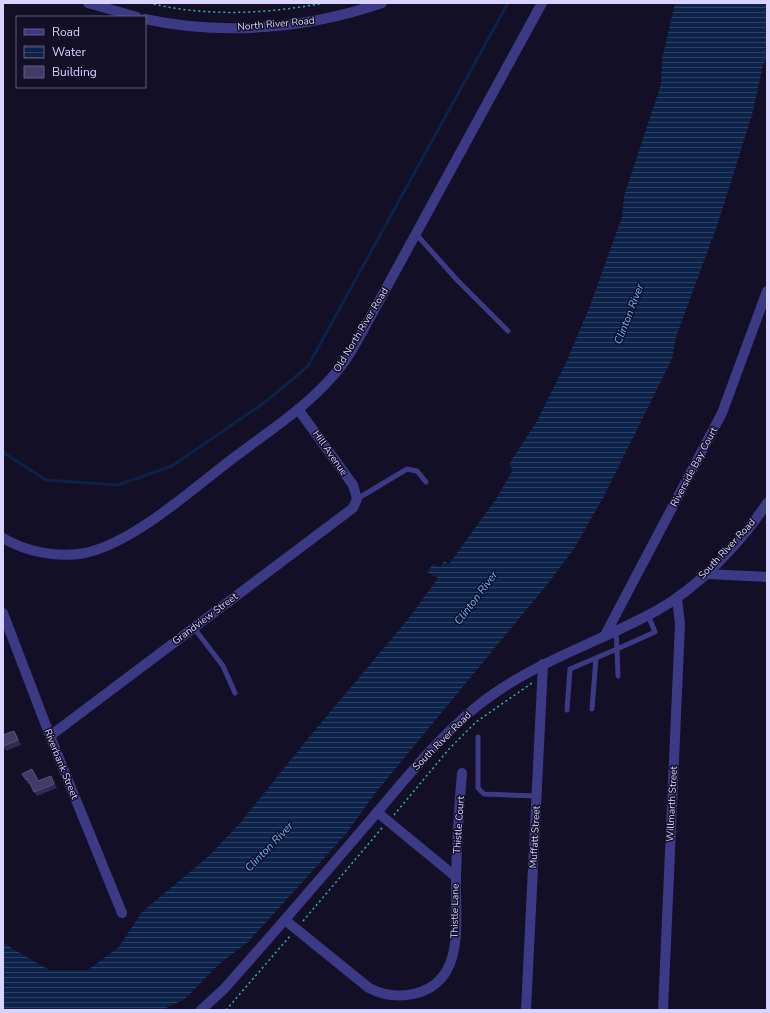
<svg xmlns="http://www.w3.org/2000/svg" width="770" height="1013" font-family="'Nunito Sans',sans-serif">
	<defs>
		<pattern id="water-rules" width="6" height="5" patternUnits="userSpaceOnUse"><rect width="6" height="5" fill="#0c2248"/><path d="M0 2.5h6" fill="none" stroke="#2f4163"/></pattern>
	</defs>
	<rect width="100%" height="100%" fill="#130f26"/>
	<!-- water -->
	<path fill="url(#water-rules)" d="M 675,3 L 767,3 L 767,56 L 763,65 L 752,115 L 717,226 L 676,337 L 672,359 L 604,496 L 575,547 L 550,581 L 376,792 L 345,835 L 248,942 L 219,964 L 185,999 L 162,1010 L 3,1010 L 3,943 L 49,970 L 88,970 L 119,947 L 142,912 L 209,856 L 241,822 L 310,736 L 409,618 L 438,578 L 427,572 L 433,564 L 440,567 L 444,561 L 449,564 L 496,499 L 513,470 L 509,464 L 537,421 L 564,367 L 590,306 L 622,217 L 624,196 L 661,84 L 662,59 Z"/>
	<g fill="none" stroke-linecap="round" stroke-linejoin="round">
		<!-- stream -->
		<path stroke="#0c2248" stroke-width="3" d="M 3,450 L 4,453 L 46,480 L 118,485 L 172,466 L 268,400 L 308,366 L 508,3"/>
		<!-- path -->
		<g stroke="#2fb8b0" stroke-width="1.5" stroke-dasharray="2 3" stroke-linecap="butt">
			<path d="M 149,3 C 206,17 267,14 324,3"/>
			<path d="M 394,815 L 449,749 L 476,722 L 532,683"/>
			<path d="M 303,921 L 382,828"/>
			<path d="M 226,1010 L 290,936"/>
		</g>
		<!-- service -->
		<g stroke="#3d3a85" stroke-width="5">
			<path d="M 416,234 L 458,281 L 508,331"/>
			<path d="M 357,499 L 407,469 L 417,471 L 426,482"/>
			<path d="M 194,628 L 223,666 L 235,693"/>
			<path d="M 616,631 L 617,649 L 655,632 L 648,615"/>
			<path d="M 592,709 L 596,658"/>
			<path d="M 567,710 L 570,669 L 617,649 L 618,676"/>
			<path d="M 478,737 L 478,788 L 484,794 L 537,796"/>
		</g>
		<!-- minor -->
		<g stroke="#3d3a85" stroke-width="10">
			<path d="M 88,3 L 137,17"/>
			<path d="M 145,19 C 223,36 306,29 382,3"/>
			<path d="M 3,538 C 26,552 58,558 85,553 C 134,543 196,486 236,456 C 269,431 305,408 332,377 C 349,359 360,335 372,314 L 542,3"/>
			<path d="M 706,574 L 767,577"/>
			<path d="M 3,613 L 50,736 L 122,913"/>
			<path d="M 605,635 L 722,413 L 767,291"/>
			<path d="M 50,736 L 353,508 L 357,499 L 353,485 L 298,409"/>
			<path d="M 377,812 L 456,877"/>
			<path d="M 285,920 L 369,988 C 394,1001 431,998 447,970 C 461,945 455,904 456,876 C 457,842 459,807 462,773"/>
			<path d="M 526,1010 L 543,664"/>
			<path d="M 663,1010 L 680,624 L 677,598"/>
		</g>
		<!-- tertiary -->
		<path stroke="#3d3a85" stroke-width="10" d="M 201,1010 L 224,989 C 273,934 320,879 368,823 C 402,783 435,741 476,707 C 530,663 596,644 656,611 C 698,588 741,543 767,503"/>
	</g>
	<!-- wall -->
	<g fill="#312854">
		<path d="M 3,735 L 17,735 L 21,745 L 6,751 L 3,747 Z"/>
		<path d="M 35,773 L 39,781 L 54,780 L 57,788 L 37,796 L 34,792 L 30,783 L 28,784 L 26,780 Z"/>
	</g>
	<!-- shaded-wall -->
	<g fill="#1d163a">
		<path d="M 14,731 L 17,735 L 21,745 L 18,740 Z"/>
		<path d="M 32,769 L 35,773 L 41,785 L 38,781 Z"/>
		<path d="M 51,776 L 54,780 L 57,788 L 54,784 Z"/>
	</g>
	<!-- building -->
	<g fill="#433a66" stroke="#5a527e">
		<path d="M 14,731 L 18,740 L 3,746 L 3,735 Z"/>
		<path d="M 32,769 L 38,781 L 51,776 L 54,784 L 34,792 L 28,779 L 26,780 L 22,774 Z"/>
	</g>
	<g text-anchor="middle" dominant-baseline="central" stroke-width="3" stroke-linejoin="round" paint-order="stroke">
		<!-- street labels -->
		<g font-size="10" fill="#d9d4ff" stroke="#130f26">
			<text transform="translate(276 24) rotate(-5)">North River Road</text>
			<text transform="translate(361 330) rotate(-59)">Old North River Road</text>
			<text transform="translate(330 453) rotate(55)">Hill Avenue</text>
			<text transform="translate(694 467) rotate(-62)">Riverside Bay Court</text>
			<text transform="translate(727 549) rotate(-47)">South River Road</text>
			<text transform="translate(205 619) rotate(-37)">Grandview Street</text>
			<text transform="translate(442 741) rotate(-45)">South River Road</text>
			<text transform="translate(61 764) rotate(68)">Riverbank Street</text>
			<text transform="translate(672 804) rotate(-87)">Willmarth Street</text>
			<text transform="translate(459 825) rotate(-86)">Thistle Court</text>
			<text transform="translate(535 837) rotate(-87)">Muffatt Street</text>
			<text transform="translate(455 911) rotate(-89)">Thistle Lane</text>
		</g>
		<!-- water labels -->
		<g font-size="11" font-style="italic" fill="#62b6ff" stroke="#130f26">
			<text transform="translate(629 314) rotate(-69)">Clinton River</text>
			<text transform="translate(476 598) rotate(-53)">Clinton River</text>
			<text transform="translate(269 847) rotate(-46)">Clinton River</text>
		</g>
	</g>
	<!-- border -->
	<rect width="770" height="1013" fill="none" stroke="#d9d4ff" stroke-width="8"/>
	<!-- legend -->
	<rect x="16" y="16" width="130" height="72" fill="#130f26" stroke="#625e7d"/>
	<rect x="24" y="29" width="20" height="6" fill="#3d3a85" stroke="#625e7d"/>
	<text x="52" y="36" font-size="12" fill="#d9d4ff">Road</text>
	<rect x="24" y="46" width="20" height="12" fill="url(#water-rules)" stroke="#625e7d"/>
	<text x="52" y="56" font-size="12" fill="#d9d4ff">Water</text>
	<rect x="24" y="66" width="20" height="12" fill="#433a66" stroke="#625e7d"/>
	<text x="52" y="76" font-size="12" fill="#d9d4ff">Building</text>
</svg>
